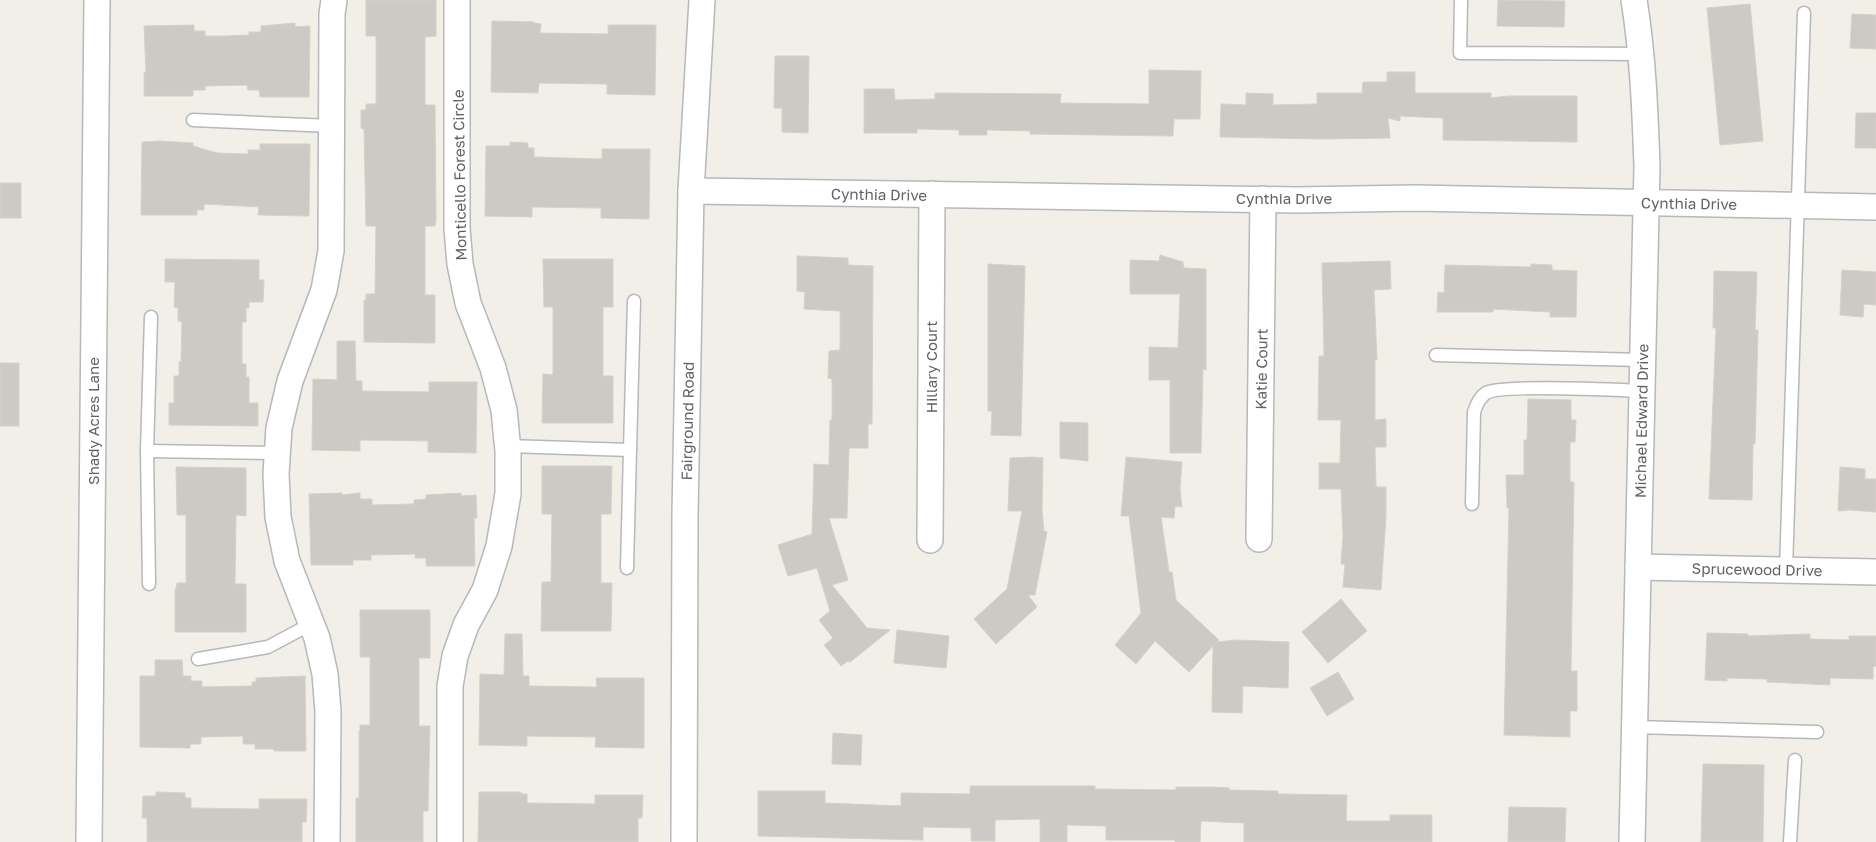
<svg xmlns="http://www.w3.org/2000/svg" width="1876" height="842" font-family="'Golos Text',sans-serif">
	<rect width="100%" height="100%" fill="#f1efe8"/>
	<!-- building -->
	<g fill="#cccac5" stroke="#d6d1c6">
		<path d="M 366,0 L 436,0 L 436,36 L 425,37 L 425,105 L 435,105 L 436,220 L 435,226 L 425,226 L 425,295 L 435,295 L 435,343 L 364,342 L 364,300 L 366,300 L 366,294 L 375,294 L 376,226 L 366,226 L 364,129 L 361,128 L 361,110 L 366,110 L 366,104 L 376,104 L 376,36 L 366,36 Z"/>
		<path d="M 1498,0 L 1565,1 L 1564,27 L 1497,26 Z"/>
		<path d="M 1750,4 L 1763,141 L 1720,145 L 1707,8 Z"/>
		<path d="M 1852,14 L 1876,15 L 1876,49 L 1850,48 Z"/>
		<path d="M 492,21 L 534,22 L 534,23 L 541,24 L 540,33 L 608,34 L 608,25 L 656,25 L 655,95 L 607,94 L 607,84 L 539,83 L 538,93 L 491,92 Z"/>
		<path d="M 295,23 L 295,27 L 310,26 L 309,97 L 260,97 L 259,90 L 248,90 L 247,85 L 205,86 L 205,90 L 193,90 L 193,96 L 144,96 L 144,72 L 146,72 L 144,26 L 194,25 L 194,31 L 205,31 L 205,36 L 224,36 L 249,35 L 249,32 L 261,32 L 261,26 Z"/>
		<path d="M 775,56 L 809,56 L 808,133 L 782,132 L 782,108 L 774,108 Z"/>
		<path d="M 1149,70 L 1201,71 L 1200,119 L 1174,119 L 1173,136 L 1030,134 L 1030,131 L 987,130 L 987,135 L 959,135 L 959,130 L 917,129 L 917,133 L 864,133 L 864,89 L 894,89 L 895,100 L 935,99 L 935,93 L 1061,94 L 1060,103 L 1149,104 Z"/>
		<path d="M 1387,72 L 1415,72 L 1415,93 L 1491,93 L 1491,98 L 1508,96 L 1577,96 L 1577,142 L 1443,140 L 1443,118 L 1400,116 L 1400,121 L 1388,118 L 1390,138 L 1321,139 L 1220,137 L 1221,104 L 1246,105 L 1246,93 L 1273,94 L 1273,105 L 1317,104 L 1317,93 L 1362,93 L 1363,82 L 1387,82 Z"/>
		<path d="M 1856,113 L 1876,113 L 1876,148 L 1855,148 Z"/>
		<path d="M 160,141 L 193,143 L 193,146 L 217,153 L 248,154 L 248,150 L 260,150 L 260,144 L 310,144 L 309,216 L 258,215 L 259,207 L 204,204 L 204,210 L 197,210 L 197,215 L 141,215 L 142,142 Z"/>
		<path d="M 510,142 L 528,143 L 528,148 L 534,148 L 534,157 L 602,159 L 602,149 L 650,149 L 649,219 L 601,218 L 601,208 L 532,207 L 532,217 L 485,216 L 486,146 L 510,146 Z"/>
		<rect x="0" y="183" width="21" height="35"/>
		<path d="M 1160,255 L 1183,262 L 1184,268 L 1206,269 L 1206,370 L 1203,369 L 1201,453 L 1170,453 L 1170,380 L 1149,380 L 1149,347 L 1178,348 L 1180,294 L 1130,294 L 1130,260 L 1159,261 Z"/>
		<path d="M 797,256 L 848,258 L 848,265 L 873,266 L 872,424 L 868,424 L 868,448 L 849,448 L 847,518 L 829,518 L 848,580 L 832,585 L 867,628 L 890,630 L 849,663 L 849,660 L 841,666 L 824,645 L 833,638 L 819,620 L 830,611 L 817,568 L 788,576 L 778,545 L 812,534 L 814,464 L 829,465 L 830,420 L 832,420 L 832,379 L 828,378 L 829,351 L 840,350 L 840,311 L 804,309 L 805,292 L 797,291 Z"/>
		<path d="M 165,259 L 259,260 L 259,280 L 264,280 L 263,302 L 249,302 L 249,308 L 246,308 L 246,322 L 242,322 L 242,364 L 246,364 L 246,377 L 249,377 L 249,403 L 258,403 L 258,426 L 169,425 L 169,403 L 174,403 L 174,376 L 179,376 L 179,362 L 181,362 L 182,322 L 178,321 L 178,308 L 174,307 L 175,282 L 165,282 Z"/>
		<path d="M 543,259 L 613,259 L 613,307 L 603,307 L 603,376 L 613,376 L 613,423 L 542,423 L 543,374 L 553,375 L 553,307 L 544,307 Z"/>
		<path d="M 1390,261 L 1391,289 L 1374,290 L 1377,360 L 1375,360 L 1375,420 L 1386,419 L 1386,447 L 1375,447 L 1376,487 L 1386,487 L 1386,516 L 1381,590 L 1343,587 L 1345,564 L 1341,564 L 1343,536 L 1341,489 L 1319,489 L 1319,463 L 1340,463 L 1341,420 L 1318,420 L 1319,356 L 1324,356 L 1322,263 Z"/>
		<path d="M 988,264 L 1025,266 L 1021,436 L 991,435 L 992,411 L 988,411 Z"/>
		<path d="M 1531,264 L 1552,265 L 1552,270 L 1577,271 L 1576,317 L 1550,317 L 1550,312 L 1493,309 L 1493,312 L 1437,312 L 1438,292 L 1444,293 L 1445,265 L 1531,267 Z"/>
		<path d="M 1842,270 L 1876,272 L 1876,305 L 1864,304 L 1863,317 L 1840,315 Z"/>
		<path d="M 1714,271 L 1757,272 L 1755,330 L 1758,330 L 1755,444 L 1753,444 L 1752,500 L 1709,499 L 1715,354 L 1716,328 L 1713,328 Z"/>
		<path d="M 337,341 L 355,341 L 356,381 L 362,381 L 362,391 L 429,392 L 429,382 L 477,382 L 476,453 L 428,452 L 428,441 L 360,440 L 360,451 L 312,450 L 313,379 L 337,380 Z"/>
		<rect x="0" y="363" width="19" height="63"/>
		<path d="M 1528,399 L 1571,400 L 1571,420 L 1576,420 L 1575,442 L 1570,442 L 1570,482 L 1574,482 L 1571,671 L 1577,671 L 1577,711 L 1570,711 L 1570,737 L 1504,735 L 1509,508 L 1507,508 L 1506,475 L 1524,475 L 1524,440 L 1527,440 Z"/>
		<path d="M 1060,422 L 1088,423 L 1088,461 L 1060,458 Z"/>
		<path d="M 1032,457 L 1043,458 L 1042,511 L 1044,531 L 1047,532 L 1035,595 L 1028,595 L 1037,607 L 996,644 L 974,619 L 1007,589 L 1022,511 L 1008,511 L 1010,458 Z"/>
		<path d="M 1126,457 L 1182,462 L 1180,489 L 1182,507 L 1175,506 L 1174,518 L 1161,517 L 1169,572 L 1172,572 L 1176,600 L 1219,640 L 1216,642 L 1236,640 L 1289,642 L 1288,688 L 1243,686 L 1242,713 L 1212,712 L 1213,646 L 1189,672 L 1155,641 L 1136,664 L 1115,645 L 1141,613 L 1129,516 L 1121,516 Z"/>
		<path d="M 542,466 L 612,466 L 611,514 L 601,514 L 601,583 L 612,583 L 611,631 L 541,631 L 542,582 L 551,582 L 552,514 L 542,514 Z"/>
		<path d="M 176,467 L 246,468 L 246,516 L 236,515 L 235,584 L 246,584 L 246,632 L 175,632 L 175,589 L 176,589 L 177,583 L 186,583 L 186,515 L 177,515 Z"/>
		<path d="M 1840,467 L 1865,469 L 1865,479 L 1876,479 L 1876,512 L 1850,510 L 1838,511 Z"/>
		<path d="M 342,493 L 342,495 L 360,493 L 360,499 L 372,499 L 372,505 L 414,504 L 414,500 L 426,499 L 426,495 L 461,493 L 461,496 L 476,495 L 477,518 L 474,518 L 475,566 L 426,566 L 426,558 L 415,558 L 415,554 L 371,555 L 371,560 L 353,560 L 353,565 L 311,565 L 309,494 Z"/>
		<path d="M 1341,599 L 1367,631 L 1328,663 L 1302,632 Z"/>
		<path d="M 360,610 L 430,610 L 430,658 L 419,658 L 419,726 L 430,726 L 428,811 L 423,811 L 423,842 L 356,842 L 356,798 L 359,798 L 359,731 L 360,731 L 360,725 L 370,725 L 370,657 L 360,657 Z"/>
		<path d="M 897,630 L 949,636 L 946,668 L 894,663 Z"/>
		<path d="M 1707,633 L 1748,634 L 1748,636 L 1810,634 L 1810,639 L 1849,640 L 1849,636 L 1876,636 L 1876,666 L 1873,667 L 1873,679 L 1830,678 L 1830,685 L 1767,682 L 1767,679 L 1727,678 L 1727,681 L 1705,680 Z"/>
		<path d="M 505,634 L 522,634 L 523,676 L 529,676 L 529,686 L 597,687 L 596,678 L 644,678 L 644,748 L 595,747 L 596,737 L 527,736 L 527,746 L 479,745 L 480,674 L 504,675 Z"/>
		<path d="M 155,660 L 182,660 L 183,676 L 191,676 L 191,681 L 202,681 L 202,687 L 252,686 L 252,682 L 256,682 L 256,678 L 305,676 L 306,751 L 274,751 L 274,749 L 255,749 L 255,744 L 243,744 L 243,736 L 201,737 L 201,744 L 190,744 L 190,748 L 140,747 L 140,676 L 155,676 Z"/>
		<path d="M 1338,672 L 1354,699 L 1327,716 L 1310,688 Z"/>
		<path d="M 833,733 L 862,735 L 861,765 L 832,764 Z"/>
		<path d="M 1703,764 L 1764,765 L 1763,842 L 1701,842 Z"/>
		<path d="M 970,786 L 1095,786 L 1095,789 L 1176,790 L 1176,787 L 1212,787 L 1229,788 L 1229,790 L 1278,791 L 1278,794 L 1347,795 L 1346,821 L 1390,821 L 1390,815 L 1432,815 L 1432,842 L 1244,842 L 1244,823 L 1201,821 L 1200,842 L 1175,842 L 1175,840 L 1106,840 L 1106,826 L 1067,825 L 1067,842 L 1040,842 L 1040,819 L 995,820 L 995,841 L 971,841 L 971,828 L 923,827 L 923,840 L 758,836 L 758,791 L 825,791 L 825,803 L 901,806 L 901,793 L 970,794 Z"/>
		<path d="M 156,792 L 185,793 L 185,798 L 191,798 L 191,808 L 259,809 L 259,799 L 307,799 L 306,822 L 302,822 L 302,842 L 147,842 L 147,818 L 142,818 L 143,796 L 156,796 Z"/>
		<path d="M 479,792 L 521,792 L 521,794 L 527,794 L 527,803 L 595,804 L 595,795 L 643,795 L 642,818 L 638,818 L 638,842 L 478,842 Z"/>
		<path d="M 1509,807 L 1566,808 L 1565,842 L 1508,842 Z"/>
	</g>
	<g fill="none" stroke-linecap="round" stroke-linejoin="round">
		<defs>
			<g id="service">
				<path d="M 1461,0 L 1460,53 L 1642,54"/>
				<path d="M 193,120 L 332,126"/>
				<path d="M 1436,355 L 1643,360"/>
				<path d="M 508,446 L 630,450 L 634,301"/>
				<path d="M 147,451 L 277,453"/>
				<path d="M 1472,504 L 1474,412 C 1476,406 1480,397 1486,393 C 1501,384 1618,390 1642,391"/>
				<path d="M 627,568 L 630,450"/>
				<path d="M 1786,570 L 1804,13"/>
				<path d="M 149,584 L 147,451 L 151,317"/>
				<path d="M 198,659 L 268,647 L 311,624"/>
				<path d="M 1635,727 L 1817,732"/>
				<path d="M 1790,842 L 1795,760"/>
			</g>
			<g id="minor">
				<path d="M 691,191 L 1296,200 L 1415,198 L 1876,207"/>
				<path d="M 1259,539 L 1263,199"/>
				<path d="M 930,540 L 932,194"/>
				<path d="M 1638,567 L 1876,572"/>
				<path d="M 89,842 L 97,0"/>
				<path d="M 327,842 L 328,711 L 325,674 L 317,638 L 287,561 L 278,517 L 276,474 L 279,428 L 290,381 L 324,290 L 331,251 L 332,14 L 334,0"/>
				<path d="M 450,842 L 450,686 L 455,656 L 466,625 L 485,590 L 499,546 L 508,494 L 508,451 L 504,410 L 493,368 L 468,303 L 460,264 L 457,228 L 457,0"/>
				<path d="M 684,842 L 685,516 L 691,191 L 702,0"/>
				<path d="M 1632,842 L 1647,166 C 1645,110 1643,56 1634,0"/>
			</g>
		</defs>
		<!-- service casing -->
		<use href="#service" stroke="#b5b8bc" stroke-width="15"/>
		<!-- minor casing -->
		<use href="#minor" stroke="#b5b8bc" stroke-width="28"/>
		<!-- service -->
		<use href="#service" stroke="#fff" stroke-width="12"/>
		<!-- minor -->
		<use href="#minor" stroke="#fff" stroke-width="25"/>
	</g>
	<g text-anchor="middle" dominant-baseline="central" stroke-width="4" stroke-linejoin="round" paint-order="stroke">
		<!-- street labels -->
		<g font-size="15" fill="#5f6368" stroke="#fff">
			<text transform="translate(459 175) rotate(-91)">Monticello Forest Circle</text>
			<text transform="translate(879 194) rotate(1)">Cynthia Drive</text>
			<text x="1284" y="198">Cynthia Drive</text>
			<text transform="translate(1689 203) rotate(1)">Cynthia Drive</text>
			<text transform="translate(931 367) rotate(-90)">Hillary Court</text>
			<text transform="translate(1261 369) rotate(-89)">Katie Court</text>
			<text transform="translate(93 421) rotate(-90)">Shady Acres Lane</text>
			<text transform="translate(687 421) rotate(-89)">Fairground Road</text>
			<text transform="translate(1641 421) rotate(-89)">Michael Edward Drive</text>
			<text transform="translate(1757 569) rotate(1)">Sprucewood Drive</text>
		</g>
	</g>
</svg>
